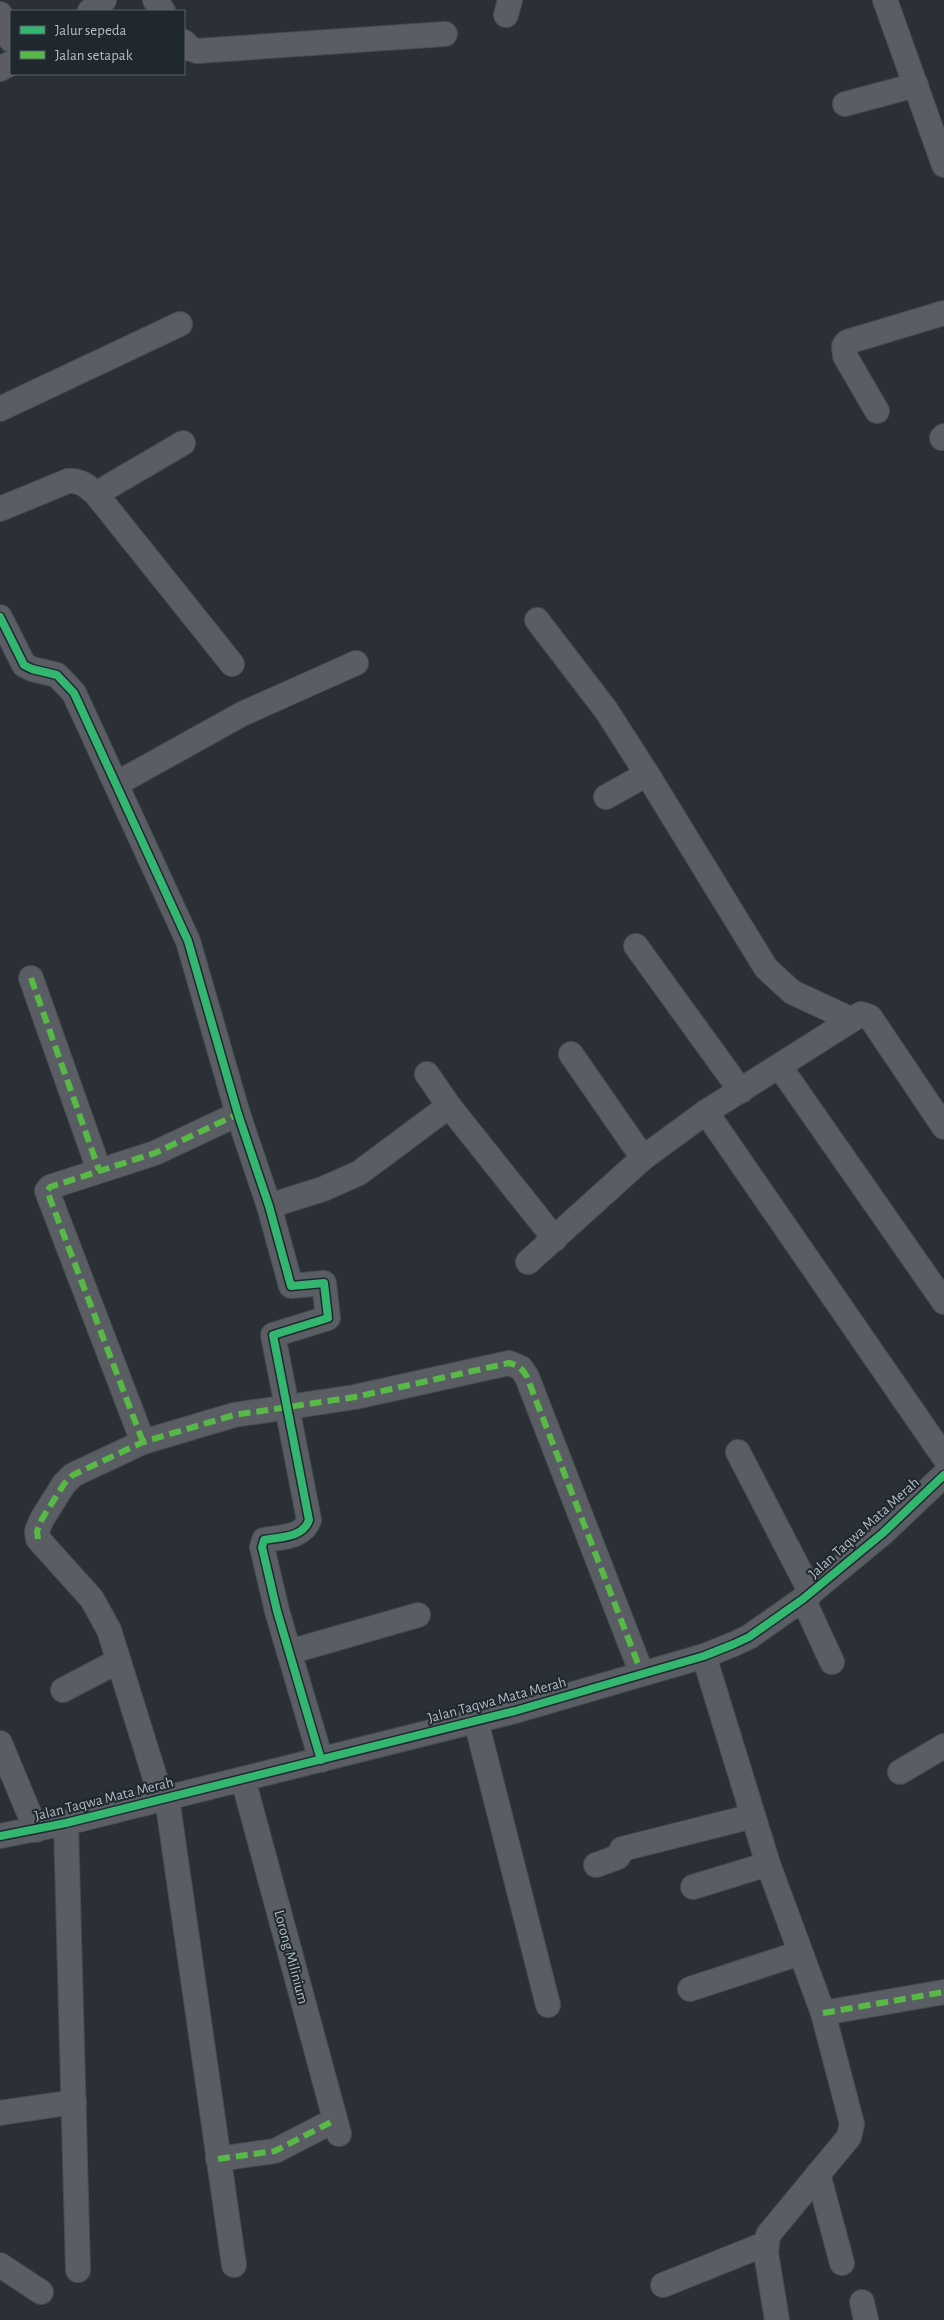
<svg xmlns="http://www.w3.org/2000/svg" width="944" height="2320" font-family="'Alegreya Sans',sans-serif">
	<rect width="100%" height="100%" fill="#2a3035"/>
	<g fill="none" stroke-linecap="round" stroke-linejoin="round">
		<defs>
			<g id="minor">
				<path d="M 155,0 L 163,11"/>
				<path d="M 885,0 L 944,165"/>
				<path d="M 90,11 L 104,0"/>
				<path d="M 0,14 L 11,40"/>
				<path d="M 506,15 L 510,0"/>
				<path d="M 184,42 L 191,49 L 197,51 L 445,34"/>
				<path d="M 0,69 L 11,63"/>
				<path d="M 845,104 L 916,85"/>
				<path d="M 0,409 L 180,324"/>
				<path d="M 877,411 L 845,356 L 844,346 L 847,342 L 944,313"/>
				<path d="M 942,438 L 944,436"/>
				<path d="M 96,494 L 183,443"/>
				<path d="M 0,509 L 68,481 C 81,480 87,486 96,494 L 232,664"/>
				<path d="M 0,617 L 24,665 L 32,669 L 57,675 L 74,693 L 188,941 L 238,1114 L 269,1206 L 291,1286 L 324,1283 L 328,1318 L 273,1335 L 309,1520 C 303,1538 280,1537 264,1540 L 262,1547 L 277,1611 L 321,1760"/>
				<path d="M 537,620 L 606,710 L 647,774 L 766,968 L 792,992 L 850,1019"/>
				<path d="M 116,784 L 242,714 L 356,663"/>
				<path d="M 606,797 L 647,774"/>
				<path d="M 636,946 L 741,1091"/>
				<path d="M 31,978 L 99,1170"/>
				<path d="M 571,1054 L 643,1158"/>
				<path d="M 780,1067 L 944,1302"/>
				<path d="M 427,1074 L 449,1106"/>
				<path d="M 706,1112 L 944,1457"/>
				<path d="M 269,1206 L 323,1189 L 359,1173 L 449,1106 L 555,1239"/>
				<path d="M 528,1262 L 643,1158 L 706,1112 L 861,1014 L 870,1017 L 944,1127"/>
				<path d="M 143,1442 L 47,1191 L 50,1187 L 155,1153 L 238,1114"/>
				<path d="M 738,1452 L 811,1593"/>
				<path d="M 803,1599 L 832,1662"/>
				<path d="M 289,1652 L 418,1615"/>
				<path d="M 704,1656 L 768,1864 L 823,2013 L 852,2124 L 849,2137 L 768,2235 L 766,2253 L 777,2320"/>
				<path d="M 63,1690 L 118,1661"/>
				<path d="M 476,1721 L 548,2005"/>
				<path d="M 0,1743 L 36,1830"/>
				<path d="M 900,1772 L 944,1746"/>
				<path d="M 243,1779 L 339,2134"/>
				<path d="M 167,1798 L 234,2265"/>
				<path d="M 162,1800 L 109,1630 L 92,1599 L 38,1539 L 37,1531 L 42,1519 L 64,1484 L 73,1475 L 143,1442 L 234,1415 L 355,1397 L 509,1363 L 521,1368 L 527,1377 L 642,1674"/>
				<path d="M 66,1823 L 78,2270"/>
				<path d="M 0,1836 L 66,1823 L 515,1711 L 704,1656 L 734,1644 L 749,1637 L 803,1599 L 883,1533 L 944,1475"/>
				<path d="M 596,1865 L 618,1857 L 622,1849 L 753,1816"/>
				<path d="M 693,1887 L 768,1864"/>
				<path d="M 690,1989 L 800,1953"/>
				<path d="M 823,2013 L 944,1992"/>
				<path d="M 0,2113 L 74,2102"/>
				<path d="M 218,2159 L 275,2151 L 335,2120"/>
				<path d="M 818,2174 L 842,2263"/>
				<path d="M 0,2265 L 41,2292"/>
				<path d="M 663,2285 L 765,2244"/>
				<path d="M 862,2302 L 866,2320"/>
			</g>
		</defs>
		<!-- minor casing -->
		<use href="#minor" stroke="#484c50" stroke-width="26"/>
		<!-- minor -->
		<use href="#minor" stroke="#5a5e64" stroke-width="24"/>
		<!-- quiet -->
		<g stroke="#58b947" stroke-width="6" stroke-dasharray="12 6" stroke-linecap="butt">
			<path d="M 31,978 L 99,1170"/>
			<path d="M 143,1442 L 47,1191 L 50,1187 L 155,1153 L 238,1114"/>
			<path d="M 38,1539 L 37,1531 L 42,1519 L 64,1484 L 73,1475 L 143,1442 L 234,1415 L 355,1397 L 509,1363 C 518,1365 523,1369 527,1377 L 642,1674"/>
			<path d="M 823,2013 L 944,1992"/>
			<path d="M 218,2159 L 275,2151 L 335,2120"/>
		</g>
		<defs>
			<g id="cycleway">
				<path d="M 0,617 L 24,665 L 32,669 L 57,675 L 74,693 L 188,941 L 238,1114 L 269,1206 L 291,1286 L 324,1283 L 328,1318 L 273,1335 L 309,1520 C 303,1538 280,1537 264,1540 L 262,1547 L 277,1611 L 321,1760"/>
				<path d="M 0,1836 L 66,1823 L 515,1711 L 704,1656 L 734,1644 L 749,1637 L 803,1599 L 883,1533 L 944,1475"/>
			</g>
		</defs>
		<!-- cycleway casing -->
		<use href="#cycleway" stroke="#1f272f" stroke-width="11"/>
		<!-- cycleway -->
		<use href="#cycleway" stroke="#33b770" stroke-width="8"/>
	</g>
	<g text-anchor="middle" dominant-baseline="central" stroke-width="4" stroke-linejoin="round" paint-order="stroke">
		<!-- street labels -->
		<g font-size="15" fill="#b5bdc5" stroke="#1f272f">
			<text transform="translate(864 1528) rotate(-42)">Jalan Taqwa Mata Merah</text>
			<text transform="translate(497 1700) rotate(-15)">Jalan Taqwa Mata Merah</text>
			<text transform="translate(104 1799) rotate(-14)">Jalan Taqwa Mata Merah</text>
			<text transform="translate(291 1957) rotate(75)">Lorong Milinium</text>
		</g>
	</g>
	<!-- legend -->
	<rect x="10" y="10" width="175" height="65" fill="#1f272f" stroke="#5b636b"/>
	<rect x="20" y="26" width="25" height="8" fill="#33b770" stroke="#5b636b"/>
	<text x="55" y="35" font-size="15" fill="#b5bdc5">Jalur sepeda</text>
	<rect x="20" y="51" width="25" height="8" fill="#58b947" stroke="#5b636b"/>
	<text x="55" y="60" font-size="15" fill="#b5bdc5">Jalan setapak</text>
</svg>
